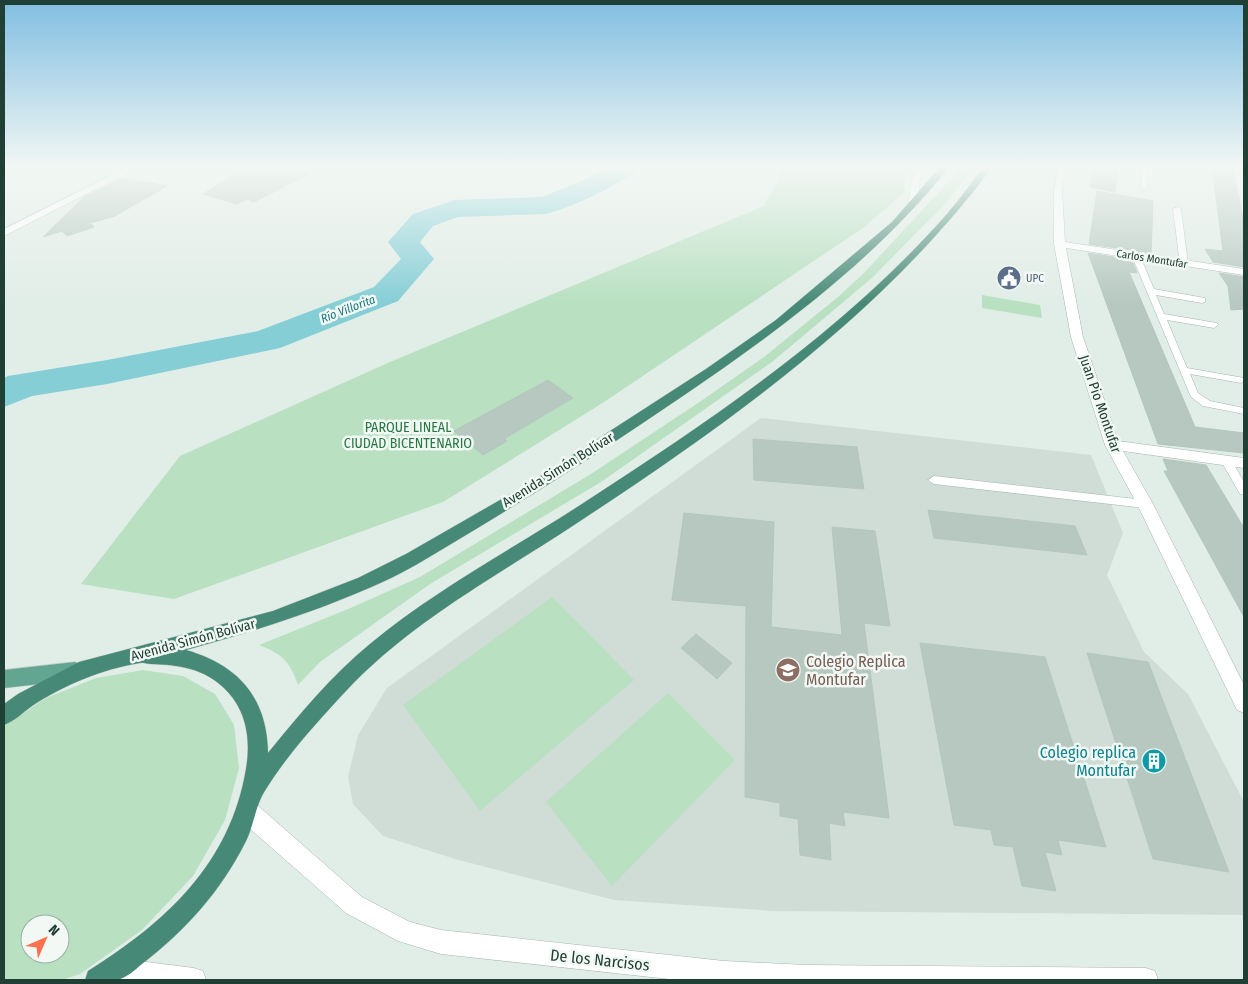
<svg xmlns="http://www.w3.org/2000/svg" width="1248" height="984" font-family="'Fira Sans Condensed',sans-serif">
	<rect width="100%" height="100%" fill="#e1ede7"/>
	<!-- built -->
	<path fill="#cfddd6" d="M 761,418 L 1091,455 L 1123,533 L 1107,575 L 1144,652 L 1188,694 L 1244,802 L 1244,915 L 774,911 L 614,900 L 455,859 L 383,836 L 353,804 L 348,777 L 358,735 L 387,688 Z"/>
	<!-- green -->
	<g fill="#b8e0c1" fill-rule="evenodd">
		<path d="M 785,166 L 912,166 L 904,175 L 905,192 L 863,228 L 601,404 L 443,502 L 174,599 L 81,584 L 180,456 L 390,362 L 764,206 Z"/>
		<path d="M 963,166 L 975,166 L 944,205 L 873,277 L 772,362 L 601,482 L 430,584 L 320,662 L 298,685 C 290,661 282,654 259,645 L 353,607 L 420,577 L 591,474 L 704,399 L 764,357 L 838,297 L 864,273 Z"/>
		<path d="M 982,295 L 1040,305 L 1042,318 L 982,308 Z"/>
		<path d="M 552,597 L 634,680 L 480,811 L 403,705 Z"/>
		<path d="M 143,670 L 183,676 L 215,694 L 234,725 L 239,768 L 225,820 L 193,876 L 142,930 L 80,974 L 62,980 L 4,980 L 4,726 L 46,698 L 96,678 ZM 30,924 L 60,924 L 60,954 L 30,954 Z"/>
		<path d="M 668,693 L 735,760 L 612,886 L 546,802 Z"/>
	</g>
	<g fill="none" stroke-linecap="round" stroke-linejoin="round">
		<!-- river -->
		<path fill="#85ced6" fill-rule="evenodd" d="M 608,166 L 640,166 L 636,172 C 608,189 579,205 546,214 L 458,217 L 433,226 L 420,242 L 434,259 L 398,301 L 280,348 L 107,384 L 32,396 L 4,407 L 4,378 L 8,376 L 107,360 L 258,331 L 374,287 L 401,259 L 388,242 L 413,214 L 455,200 L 542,197 L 580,182 Z"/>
	</g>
	<!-- building -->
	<g fill="#b6c8c0" stroke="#b3c7bd">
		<path d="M 247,166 L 279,166 L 309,174 L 254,202 L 247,199 L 237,204 L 203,194 Z"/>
		<path d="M 1094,166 L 1119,166 L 1115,192 L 1090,187 Z"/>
		<path d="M 1212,166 L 1233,168 L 1244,224 L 1244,267 L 1213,262 L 1205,249 L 1223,251 Z"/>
		<path d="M 123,178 L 167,186 L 115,216 L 90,223 L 94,227 L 67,236 L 62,231 L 43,237 L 84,197 Z"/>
		<path d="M 1097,191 L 1153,201 L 1151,253 L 1089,244 Z"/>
		<path d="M 1088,253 L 1132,260 L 1137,273 L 1129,272 L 1195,427 L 1244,433 L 1244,453 L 1158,444 Z"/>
		<path d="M 1219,273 L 1244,277 L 1244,309 L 1231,310 L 1228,286 Z"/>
		<path d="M 548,380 L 573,398 L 504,439 L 507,441 L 483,455 L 454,431 Z"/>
		<path d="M 753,439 L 857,447 L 864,489 L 754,480 Z"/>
		<path d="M 1163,459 L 1206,465 L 1244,528 L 1244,617 L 1164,471 L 1168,471 Z"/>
		<path d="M 928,510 L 1075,526 L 1087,555 L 934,538 Z"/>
		<path d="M 684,513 L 774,522 L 771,627 L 842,635 L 832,527 L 875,531 L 890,626 L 864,623 L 889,818 L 843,812 L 845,826 L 829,823 L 831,860 L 800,855 L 798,819 L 780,816 L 780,803 L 745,797 L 746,606 L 672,600 Z"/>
		<path d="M 696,634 L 732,663 L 717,679 L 681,648 Z"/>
		<path d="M 920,643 L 1045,657 L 1106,847 L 1058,840 L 1062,855 L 1045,852 L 1056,891 L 1022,886 L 1013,847 L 994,845 L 991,830 L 954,825 Z"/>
		<path d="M 1087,653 L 1148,662 L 1229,872 L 1153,859 Z"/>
	</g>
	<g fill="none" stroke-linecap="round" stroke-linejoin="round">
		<defs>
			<g id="service">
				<path d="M 1142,166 L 1148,166 L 1147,187 L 1144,189 L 1141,187 Z"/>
				<path d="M 1177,207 L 1181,209 L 1188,264 L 1184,266 L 1180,264 L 1173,209 Z"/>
				<path d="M 1133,254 L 1140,256 L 1154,289 L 1205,298 L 1205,302 L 1202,303 L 1156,295 L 1164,314 L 1217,323 L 1218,325 L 1214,328 L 1167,320 L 1187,368 L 1244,378 L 1244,382 L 1241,383 L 1190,374 L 1198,393 L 1210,401 L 1244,408 L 1244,414 L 1203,406 L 1191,397 L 1132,256 Z"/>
				<path d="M 1226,457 L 1230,458 L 1244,482 L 1244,495 L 1240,494 L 1221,461 Z"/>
				<path d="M 934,476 L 1145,500 L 1149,501 L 1151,504 L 1149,507 L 1145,508 L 934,484 L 928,480 Z"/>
			</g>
			<g id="minor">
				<path d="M 130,166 L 141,166 L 4,236 L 4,229 Z"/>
				<path d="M 921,166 L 930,166 L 920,178 L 918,205 L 913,208 L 908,205 L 912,178 Z"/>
				<path d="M 1058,166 L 1066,166 L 1062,190 L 1065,242 L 1244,269 L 1244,275 L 1066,248 L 1083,337 L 1118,441 L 1244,458 L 1244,468 L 1123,451 L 1153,504 L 1244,685 L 1244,713 L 1237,710 L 1137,504 L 1105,445 L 1071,337 L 1054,244 L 1054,190 Z"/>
			</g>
			<g id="tertiary">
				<path d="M 248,801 L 256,804 L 362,897 L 410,922 L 441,930 L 724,961 L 807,965 L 1146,968 L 1155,971 L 1158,980 L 678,980 L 441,954 L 398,941 L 346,913 L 240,820 L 237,812 L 240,804 Z"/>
				<path d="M 115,958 L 194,968 L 203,971 L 206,980 L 110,980 L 106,979 L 103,970 L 106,961 Z"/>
			</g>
			<path id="primary" d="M 75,662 L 82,665 L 84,671 L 82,677 L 75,680 L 4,688 L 4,670 Z"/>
			<path id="trunk" d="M 941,166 L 950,166 C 857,283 725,368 602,450 C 556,480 509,509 461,538 C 431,556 401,575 369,588 C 309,614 248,633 186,650 C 238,665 267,697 268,753 C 299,715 331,676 370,644 C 436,589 513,549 585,502 C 713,419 845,330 947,214 C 960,199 972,182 984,166 L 993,166 C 884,313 729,423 577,523 C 497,576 411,621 345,692 C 318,721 287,755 266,789 C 256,803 254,825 246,841 C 221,891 186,930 142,964 C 135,970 125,979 116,980 C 106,982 95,980 85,980 L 88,971 C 166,922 230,864 246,769 C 251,740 247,710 224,688 C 203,668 179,665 151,664 C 147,664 144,662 140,663 C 102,669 64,685 32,706 C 22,713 15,721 4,725 L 4,704 L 18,694 L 79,662 L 273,611 L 358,578 L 406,554 L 528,484 L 706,369 L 776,320 L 892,222 Z"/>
		</defs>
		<!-- service casing -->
		<use href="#service" stroke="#a3b5ae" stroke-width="1"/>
		<!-- minor casing -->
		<use href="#minor" stroke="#a3b5ae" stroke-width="1"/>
		<!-- tertiary casing -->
		<use href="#tertiary" stroke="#a3b5ae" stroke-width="1"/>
		<!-- primary casing -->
		<use href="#primary" stroke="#c1c9c6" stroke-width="1"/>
		<!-- trunk casing -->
		<use href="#trunk" stroke="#c1c9c6" stroke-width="1"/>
		<!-- service -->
		<use href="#service" fill="#fff" fill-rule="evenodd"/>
		<!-- minor -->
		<use href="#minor" fill="#fff" fill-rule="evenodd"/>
		<!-- tertiary -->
		<use href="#tertiary" fill="#fff" fill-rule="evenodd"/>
		<!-- primary -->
		<use href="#primary" fill="#62a590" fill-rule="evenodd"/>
		<!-- trunk -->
		<use href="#trunk" fill="#468976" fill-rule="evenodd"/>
	</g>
	<!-- sky -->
	<linearGradient id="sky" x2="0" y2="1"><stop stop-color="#80bee1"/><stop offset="0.55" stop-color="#f2f7f4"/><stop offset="1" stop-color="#f2f7f4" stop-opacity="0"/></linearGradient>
	<rect width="1248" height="304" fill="url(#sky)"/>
	<!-- icons -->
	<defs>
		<symbol id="civic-disc" viewBox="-11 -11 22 22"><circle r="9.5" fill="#5c6f8a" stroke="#f2f9f5"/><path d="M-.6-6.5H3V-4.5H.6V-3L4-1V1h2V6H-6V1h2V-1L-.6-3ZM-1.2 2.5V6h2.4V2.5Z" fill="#fff"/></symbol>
		<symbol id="university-disc" viewBox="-11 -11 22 22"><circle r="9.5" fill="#8d6e63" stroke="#f2f9f5"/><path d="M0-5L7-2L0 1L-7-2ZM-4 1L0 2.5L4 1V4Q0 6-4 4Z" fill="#fff"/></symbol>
		<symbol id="building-disc" viewBox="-11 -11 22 22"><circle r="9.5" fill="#0f9aa8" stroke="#f2f9f5"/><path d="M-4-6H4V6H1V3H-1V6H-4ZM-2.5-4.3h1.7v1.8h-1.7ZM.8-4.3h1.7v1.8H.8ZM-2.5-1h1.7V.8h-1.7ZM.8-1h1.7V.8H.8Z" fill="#fff"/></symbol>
	</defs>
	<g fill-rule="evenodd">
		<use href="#civic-disc" x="995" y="264" width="28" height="28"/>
		<use href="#university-disc" x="774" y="656" width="28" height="28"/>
		<use href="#building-disc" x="1140" y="747" width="28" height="28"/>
	</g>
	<g text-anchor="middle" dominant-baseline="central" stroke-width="5" stroke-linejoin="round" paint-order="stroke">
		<!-- far-street labels -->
		<g font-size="11" fill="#203f35" stroke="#f2f9f5">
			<text transform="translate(1152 259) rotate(9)">Carlos Montufar</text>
		</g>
		<!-- far-service labels -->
		<g font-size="11" fill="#4e5e75" stroke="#f2f9f5" text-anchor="start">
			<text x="1026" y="278">UPC</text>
		</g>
		<!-- far-water labels -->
		<g font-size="12" font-style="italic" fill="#16747f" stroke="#f2f9f5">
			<text transform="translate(348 309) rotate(-21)">Río Villorita</text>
		</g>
		<!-- street labels -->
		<g font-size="14" fill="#203f35" stroke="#f2f9f5">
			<text transform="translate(1100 404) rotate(71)">Juan Pio Montufar</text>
			<text transform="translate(558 470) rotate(-32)">Avenida Simón Bolívar</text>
			<text transform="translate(193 640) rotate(-15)">Avenida Simón Bolívar</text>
		</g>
		<!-- park labels -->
		<g font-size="14" fill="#277942" stroke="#f2f9f5">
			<text x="408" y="427">PARQUE LINEAL<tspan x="408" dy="16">CIUDAD BICENTENARIO</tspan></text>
		</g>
		<!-- near-education labels -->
		<g font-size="16" fill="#785e54" stroke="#f2f9f5" text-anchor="start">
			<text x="806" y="661">Colegio Replica<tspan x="806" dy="18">Montufar</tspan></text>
		</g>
		<!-- near-culture labels -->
		<g font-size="16" fill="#0d838f" stroke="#f2f9f5" text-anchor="end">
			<text x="1136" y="752">Colegio replica<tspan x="1136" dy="18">Montufar</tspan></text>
		</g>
		<!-- near-street labels -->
		<g font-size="16" fill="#203f35" stroke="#f2f9f5">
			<text transform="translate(600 960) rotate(6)">De los Narcisos</text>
		</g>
	</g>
	<!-- border -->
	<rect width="1248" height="984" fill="none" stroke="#203f35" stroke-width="10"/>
	<!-- north arrow -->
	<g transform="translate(45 939) rotate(45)"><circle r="24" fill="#f2f9f5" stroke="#9eafa8"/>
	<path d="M0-4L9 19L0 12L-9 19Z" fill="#fc7050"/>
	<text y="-8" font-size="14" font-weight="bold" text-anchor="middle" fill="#203f35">N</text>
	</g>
</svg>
